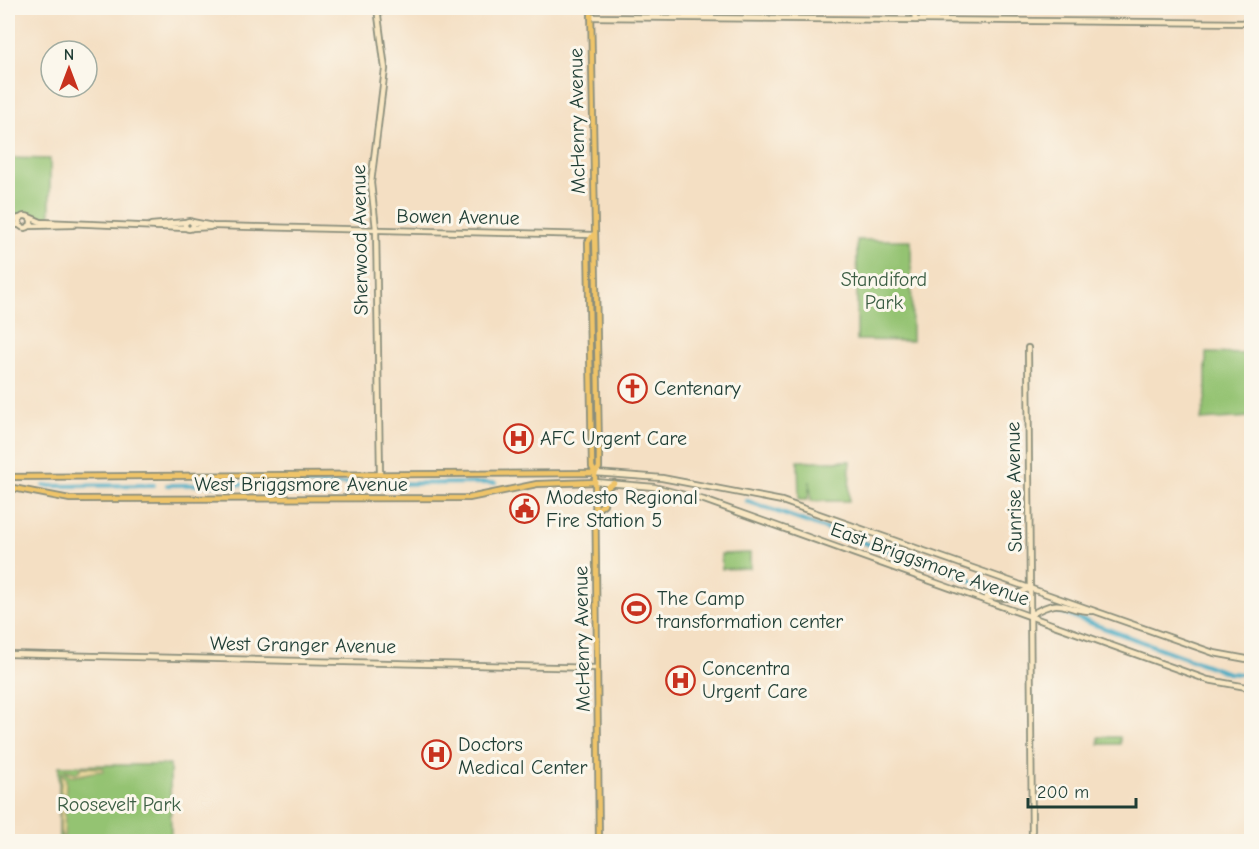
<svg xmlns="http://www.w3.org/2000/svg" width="1259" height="849" font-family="'Comic Neue',sans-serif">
	<rect width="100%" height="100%" fill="#fbf7ec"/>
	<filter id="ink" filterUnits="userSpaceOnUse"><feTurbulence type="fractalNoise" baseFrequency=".0167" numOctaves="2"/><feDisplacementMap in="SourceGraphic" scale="12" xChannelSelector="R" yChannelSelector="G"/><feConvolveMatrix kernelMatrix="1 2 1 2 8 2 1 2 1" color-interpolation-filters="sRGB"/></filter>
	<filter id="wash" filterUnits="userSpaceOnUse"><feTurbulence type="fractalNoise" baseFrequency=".008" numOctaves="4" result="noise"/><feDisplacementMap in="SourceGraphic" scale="24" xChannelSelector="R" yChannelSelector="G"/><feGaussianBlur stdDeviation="1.35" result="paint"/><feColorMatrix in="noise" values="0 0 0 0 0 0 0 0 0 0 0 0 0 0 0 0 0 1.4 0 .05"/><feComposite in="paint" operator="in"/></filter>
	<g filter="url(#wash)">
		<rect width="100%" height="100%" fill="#f4dfc3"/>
		<!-- green -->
		<g fill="#94c372" stroke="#5a8053" stroke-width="1.5">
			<path d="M 8,158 L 50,159 L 50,220 L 35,219 L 24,214 L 8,219 Z"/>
			<path d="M 857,240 L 911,240 L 912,341 L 857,340 Z"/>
			<path d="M 1248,344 L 1252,344 L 1251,417 L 1201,420 L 1206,395 L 1206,353 L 1248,354 Z"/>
			<path d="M 798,461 L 850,461 L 849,501 L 811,501 L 810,481 L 808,500 L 799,500 Z"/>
			<path d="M 750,553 L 750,568 L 722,569 L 721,554 Z"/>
			<rect x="1099" y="737" width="21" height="7"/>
			<path d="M 112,765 L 170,765 L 171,841 L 59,842 L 59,766 Z"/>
		</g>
		<!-- sand -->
		<g fill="#eeda9e" stroke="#868c69" stroke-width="1.5">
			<path d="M 82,767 L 103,768 L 103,771 C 91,771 83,776 70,776 L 65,770 L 77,773 Z"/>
			<path d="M 62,772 L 66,779 L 64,842 L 60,831 L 60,803 L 64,796 L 60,791 Z"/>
		</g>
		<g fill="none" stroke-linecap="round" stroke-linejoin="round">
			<!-- canal -->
			<g stroke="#43aac3" stroke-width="4">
				<path d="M 167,485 L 495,483"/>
				<path d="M 44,486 L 154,485"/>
				<path d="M 747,501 L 1003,592"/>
				<path d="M 1057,611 L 1228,673 L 1252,675"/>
			</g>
		</g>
	</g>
	<g filter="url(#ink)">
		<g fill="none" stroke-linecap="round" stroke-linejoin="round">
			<defs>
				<g id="secondary">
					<path d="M 377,8 L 385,69 L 371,183 L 376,229 L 380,474"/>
					<path d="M 914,8 L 915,20"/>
					<path d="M 591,17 L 1252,23"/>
					<circle cx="25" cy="222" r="6"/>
					<path d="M 29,217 L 41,222 L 186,228"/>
					<circle cx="189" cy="225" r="4"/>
					<path d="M 8,221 L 20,218"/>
					<path d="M 192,222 L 213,226 L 593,235"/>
					<path d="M 8,224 L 20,225"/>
					<path d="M 151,225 L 186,222"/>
					<path d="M 29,226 L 73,225"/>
					<path d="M 192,228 L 210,227"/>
					<path d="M 1028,348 L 1032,842"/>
					<path d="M 595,473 L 662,478 L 782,501 L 1214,653 L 1252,660"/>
					<path d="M 595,482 L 654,487 L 704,500 L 1208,680 L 1252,688"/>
					<path d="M 986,597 L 1009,598 L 1030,588"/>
					<path d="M 1030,615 C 1065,594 1063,612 1093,611"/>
					<path d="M 8,654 L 597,668"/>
				</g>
				<g id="primary">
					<path d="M 591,8 L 599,448 L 599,468 L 595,473"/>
					<path d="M 593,235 L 588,242 L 592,467 L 595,473 L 599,842"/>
					<path d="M 8,477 L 595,473"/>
					<path d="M 8,487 L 70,499 L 469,498 L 537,484 L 595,482"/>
					<path d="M 596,510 L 604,504 L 606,488 L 614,483"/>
				</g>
			</defs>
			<!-- secondary casing -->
			<use href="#secondary" stroke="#8a8e7c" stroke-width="8"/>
			<!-- primary casing -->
			<use href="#primary" stroke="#8a8e7c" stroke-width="8"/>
			<!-- secondary -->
			<use href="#secondary" stroke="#f9e7c3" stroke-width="4.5"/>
			<!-- primary -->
			<use href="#primary" stroke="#efc469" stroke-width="4.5"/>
		</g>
	</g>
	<!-- icons -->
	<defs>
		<symbol id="church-ring" viewBox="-11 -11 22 22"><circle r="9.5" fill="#fbf7ec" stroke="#c8321e" stroke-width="1.5"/><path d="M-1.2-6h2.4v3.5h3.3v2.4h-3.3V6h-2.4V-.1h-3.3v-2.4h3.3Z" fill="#c8321e"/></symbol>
		<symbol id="hospital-ring" viewBox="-11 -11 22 22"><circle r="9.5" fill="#fbf7ec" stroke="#c8321e" stroke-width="1.5"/><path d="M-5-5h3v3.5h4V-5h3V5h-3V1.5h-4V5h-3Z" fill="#c8321e"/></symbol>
		<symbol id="civic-ring" viewBox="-11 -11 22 22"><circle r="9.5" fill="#fbf7ec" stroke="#c8321e" stroke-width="1.5"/><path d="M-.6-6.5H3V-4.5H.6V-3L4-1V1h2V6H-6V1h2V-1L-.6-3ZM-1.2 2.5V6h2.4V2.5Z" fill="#c8321e"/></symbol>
		<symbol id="stadium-ring" viewBox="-11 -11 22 22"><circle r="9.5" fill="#fbf7ec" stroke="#c8321e" stroke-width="1.5"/><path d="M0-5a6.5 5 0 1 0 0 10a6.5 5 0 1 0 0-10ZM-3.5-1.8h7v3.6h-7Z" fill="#c8321e"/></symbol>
	</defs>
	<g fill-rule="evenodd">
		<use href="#church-ring" x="616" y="372" width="33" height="33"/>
		<use href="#hospital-ring" x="502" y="422" width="33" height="33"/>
		<use href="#civic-ring" x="508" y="492" width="33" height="33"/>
		<use href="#stadium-ring" x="620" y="592" width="33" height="33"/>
		<use href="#hospital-ring" x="664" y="664" width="33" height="33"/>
		<use href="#hospital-ring" x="420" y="738" width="33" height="33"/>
	</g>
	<g text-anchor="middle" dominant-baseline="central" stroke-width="6" stroke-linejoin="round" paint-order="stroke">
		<!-- street labels -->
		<g font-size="20" fill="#1f3d34" stroke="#fbf7ec">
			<text transform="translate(577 121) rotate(-91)">McHenry Avenue</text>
			<text transform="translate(458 217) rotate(1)">Bowen Avenue</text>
			<text transform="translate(360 240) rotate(-91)">Sherwood Avenue</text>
			<text x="301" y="484">West Briggsmore Avenue</text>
			<text transform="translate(1014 487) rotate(-91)">Sunrise Avenue</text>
			<text transform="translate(930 564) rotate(20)">East Briggsmore Avenue</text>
			<text transform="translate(582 639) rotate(-91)">McHenry Avenue</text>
			<text transform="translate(303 645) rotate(1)">West Granger Avenue</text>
		</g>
		<!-- park labels -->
		<g font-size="20" fill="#3c5e44" stroke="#fbf7ec">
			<text x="884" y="279">Standiford<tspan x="884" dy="23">Park</tspan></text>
			<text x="119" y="804">Roosevelt Park</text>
		</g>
		<!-- poi labels -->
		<g font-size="20" fill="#1f3d34" stroke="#fbf7ec" text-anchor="start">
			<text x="654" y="388">Centenary</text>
			<text x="540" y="438">AFC Urgent Care</text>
			<text x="546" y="497">Modesto Regional<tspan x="546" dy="23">Fire Station 5</tspan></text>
			<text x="657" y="598">The Camp<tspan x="657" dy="23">transformation center</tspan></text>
			<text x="702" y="668">Concentra<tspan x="702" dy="23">Urgent Care</tspan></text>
			<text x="458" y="744">Doctors<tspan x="458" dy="23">Medical Center</tspan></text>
		</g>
	</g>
	<!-- margin -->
	<rect width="1259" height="849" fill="none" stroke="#fbf7ec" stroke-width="30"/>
	<!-- north arrow -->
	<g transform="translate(69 69)"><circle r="28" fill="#fbf7ec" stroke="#a3ada2" stroke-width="1.5"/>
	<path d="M0-4.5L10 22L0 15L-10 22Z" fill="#c8321e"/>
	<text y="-9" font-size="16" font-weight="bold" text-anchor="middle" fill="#1f3d34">N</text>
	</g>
	<!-- scale -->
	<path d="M1028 798v9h108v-9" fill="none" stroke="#1f3d34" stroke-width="3"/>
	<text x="1037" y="798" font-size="18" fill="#1f3d34" stroke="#fbf7ec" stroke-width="4.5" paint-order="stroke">200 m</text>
</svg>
